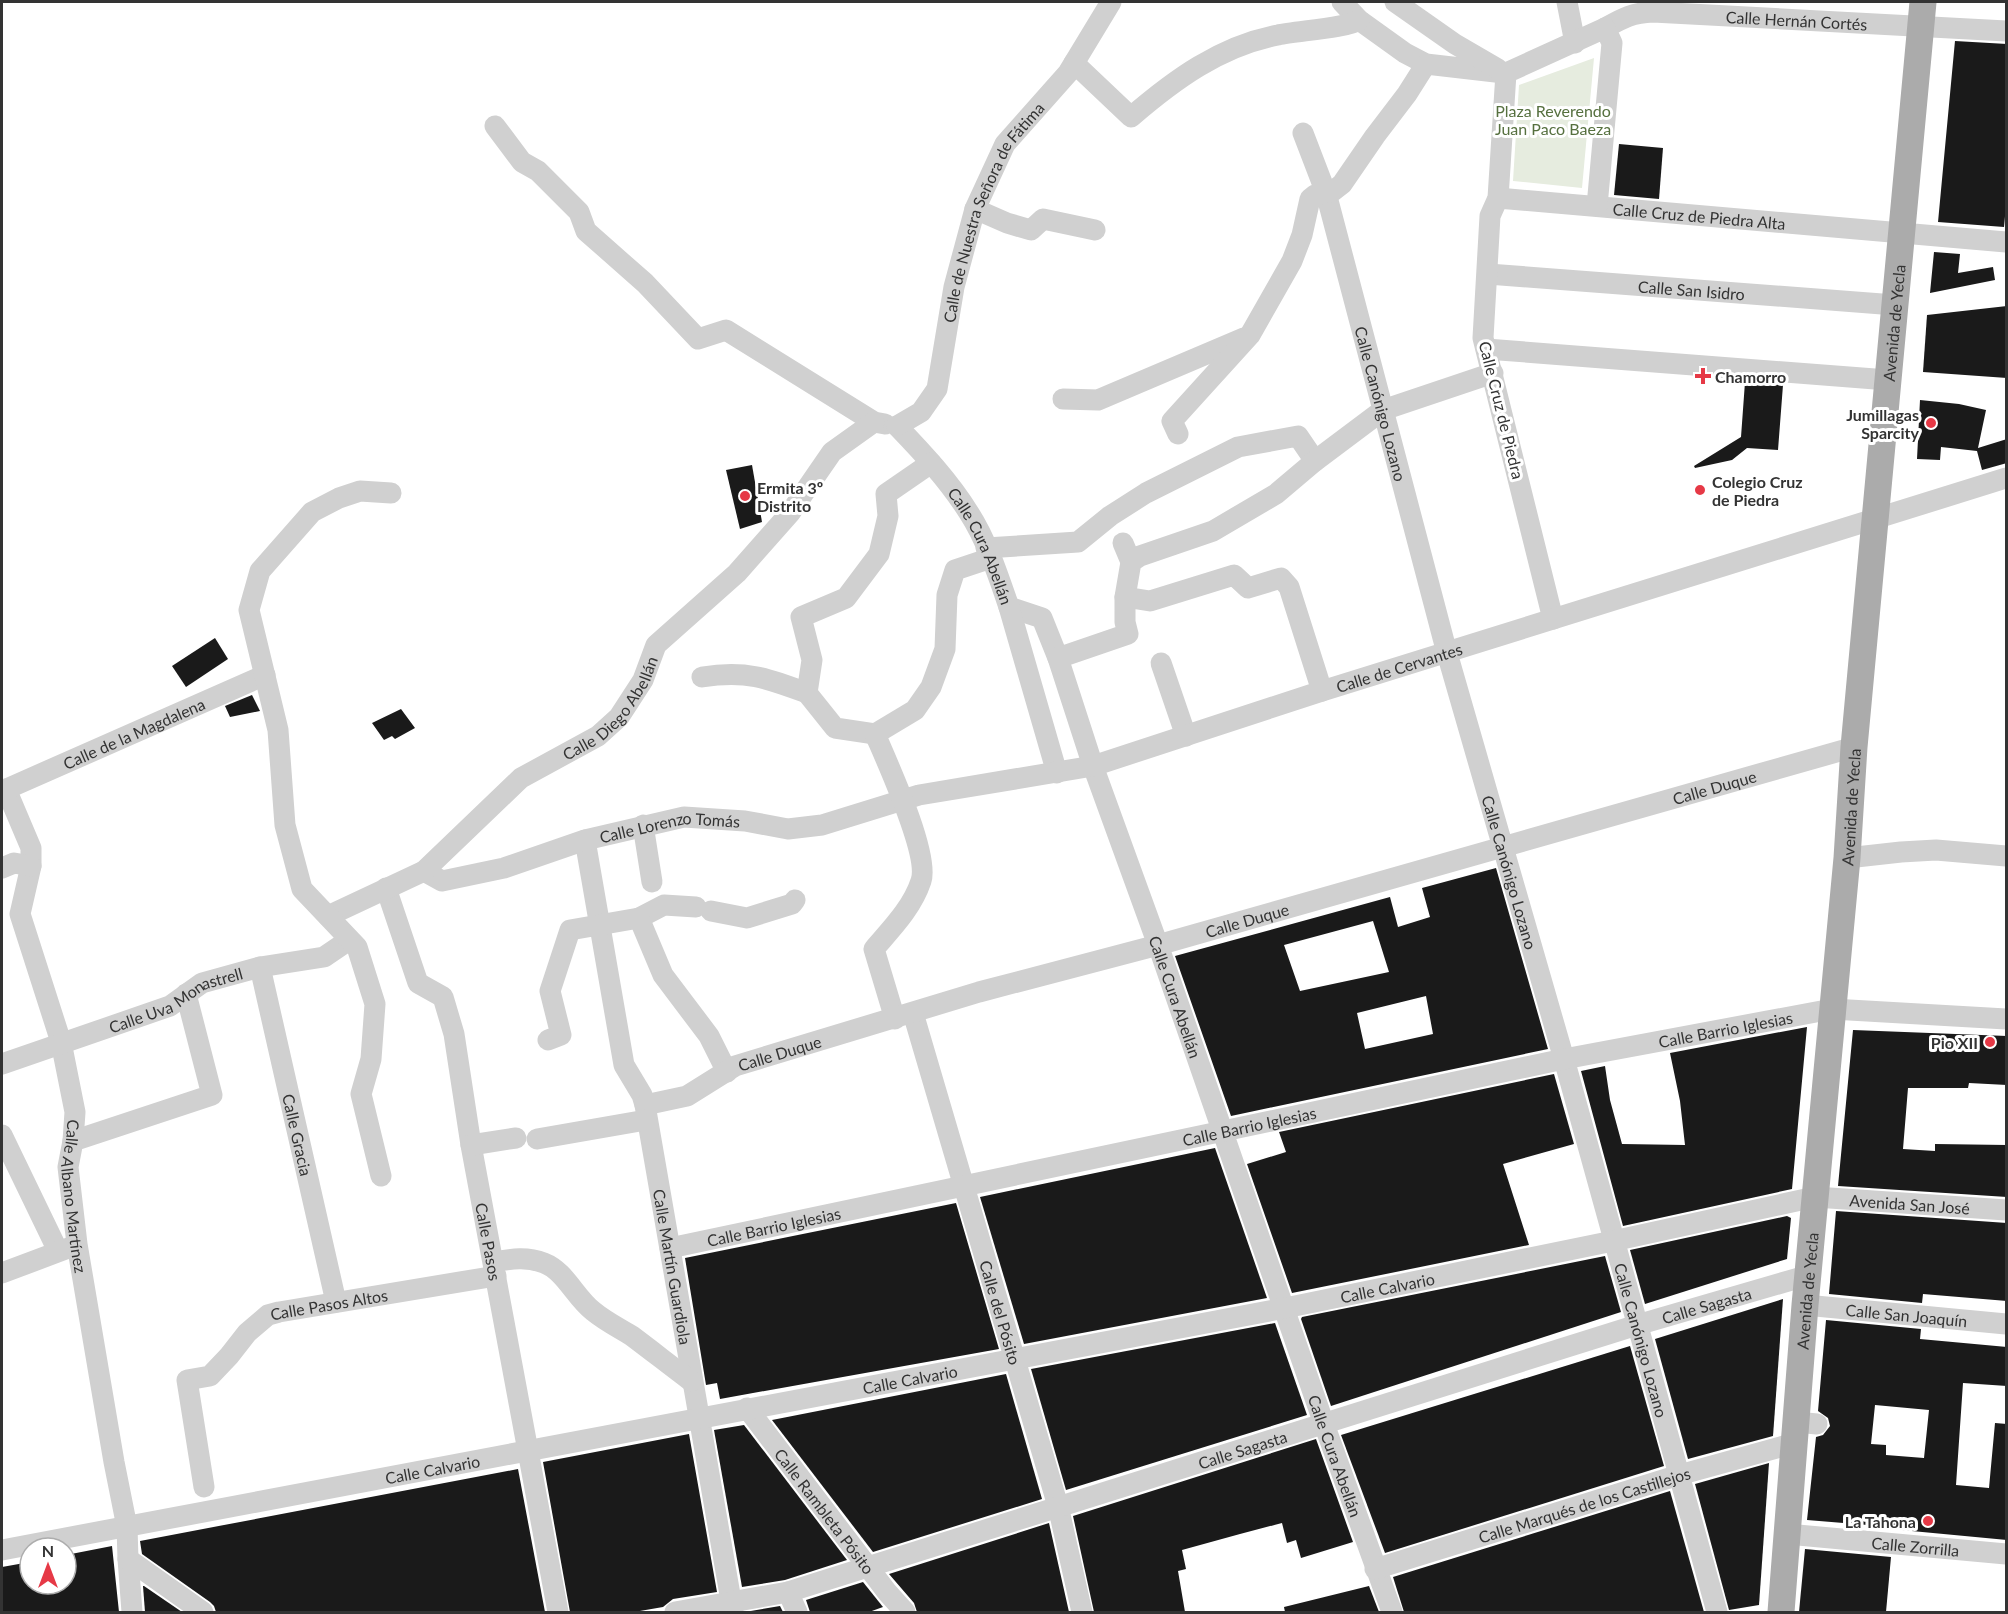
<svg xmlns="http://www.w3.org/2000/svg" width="2008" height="1614" font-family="Lato,sans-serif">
	<rect width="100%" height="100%" fill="#fff"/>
	<!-- green -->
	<path fill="#e6ecdf" d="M 1594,58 L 1582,188 L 1513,181 L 1519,85 Z"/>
	<!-- building -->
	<g fill="#1a1a1a" fill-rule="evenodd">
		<path d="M 1955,41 L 2007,44 L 2007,196 L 2004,227 L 1938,222 Z"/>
		<path d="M 1619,144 L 1663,148 L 1659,199 L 1614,195 Z"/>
		<path d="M 1934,252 L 1960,254 L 1958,273 L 1993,267 L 1995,280 L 1930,293 Z"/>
		<path d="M 2007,306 L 2007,378 L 1923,372 L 1927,315 Z"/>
		<path d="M 1745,382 L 1783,385 L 1778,450 L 1747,448 L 1732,460 L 1695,468 L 1694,466 L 1741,437 Z"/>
		<path d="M 1920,400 L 1959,404 L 1986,410 L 1978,448 L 2007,439 L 2007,463 L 1982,470 L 1977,451 L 1941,447 L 1940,460 L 1917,459 Z"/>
		<path d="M 752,465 L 762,522 L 740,529 L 726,470 Z"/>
		<path d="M 215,638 L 228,659 L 186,687 L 172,666 Z"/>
		<path d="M 252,695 L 260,711 L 230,717 L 225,706 Z"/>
		<path d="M 401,709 L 415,728 L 395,739 L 392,736 L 384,740 L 372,723 Z"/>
		<path d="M 1496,868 L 1548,1049 L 1231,1116 L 1175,956 L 1390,897 L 1398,927 L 1430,917 L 1422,888 ZM 1373,921 L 1389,972 L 1300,991 L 1284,945 ZM 1426,996 L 1433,1034 L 1365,1049 L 1357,1013 Z"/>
		<path d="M 1807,1027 L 1792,1189 L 1623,1226 L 1581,1071 L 1605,1066 L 1610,1100 L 1622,1144 L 1685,1145 L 1680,1101 L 1670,1053 Z"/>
		<path d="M 1853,1030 L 2007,1036 L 2007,1085 L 1969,1083 L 1968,1088 L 1908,1088 L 1903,1149 L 1935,1151 L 1935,1144 L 2007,1145 L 2007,1197 L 1838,1186 Z"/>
		<path d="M 1554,1074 L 1574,1144 L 1503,1164 L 1529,1245 L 1292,1293 L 1247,1164 L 1286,1152 L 1279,1132 Z"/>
		<path d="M 1215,1148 L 1267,1298 L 1024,1344 L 980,1197 Z"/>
		<path d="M 956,1203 L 999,1349 L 720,1399 L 717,1383 L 706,1385 L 685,1258 Z"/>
		<path d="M 1836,1211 L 2007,1223 L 2007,1301 L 1923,1294 L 1922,1303 L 1829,1294 Z"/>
		<path d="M 1787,1216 L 1791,1218 L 1787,1259 L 1645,1304 L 1630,1250 Z"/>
		<path d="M 1605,1256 L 1621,1312 L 1331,1406 L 1301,1319 L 1302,1317 Z"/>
		<path d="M 1783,1299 L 1773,1436 L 1688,1459 L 1655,1339 Z"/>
		<path d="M 1826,1320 L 1921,1329 L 1920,1339 L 2007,1347 L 2007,1386 L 1963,1383 L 1956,1485 L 1989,1488 L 1995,1423 L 2007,1424 L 2007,1540 L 1880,1528 L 1880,1526 L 1807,1520 L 1816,1437 L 1823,1435 L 1830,1426 L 1828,1418 L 1818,1411 ZM 1875,1405 L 1929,1410 L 1924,1458 L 1886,1455 L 1886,1445 L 1871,1444 Z"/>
		<path d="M 1275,1323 L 1307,1415 L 1066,1490 L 1031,1369 Z"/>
		<path d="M 1630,1346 L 1664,1466 L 1385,1553 L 1341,1435 Z"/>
		<path d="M 1006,1374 L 1042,1499 L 873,1552 L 772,1420 Z"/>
		<path d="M 744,1425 L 847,1560 L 785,1580 L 742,1587 L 714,1430 Z"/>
		<path d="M 689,1434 L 717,1592 L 673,1599 L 663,1607 L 634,1612 L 570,1612 L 543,1462 Z"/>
		<path d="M 1316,1439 L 1353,1542 L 1301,1558 L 1296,1540 L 1287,1543 L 1282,1523 L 1240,1534 L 1182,1550 L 1186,1569 L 1178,1571 L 1185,1612 L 1094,1612 L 1073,1516 Z"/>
		<path d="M 1769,1463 L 1759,1605 L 1729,1610 L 1695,1484 Z"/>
		<path d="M 518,1469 L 545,1612 L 216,1612 L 214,1606 L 210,1602 L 142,1554 L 140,1541 Z"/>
		<path d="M 1670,1491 L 1704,1612 L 1404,1612 L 1393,1577 Z"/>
		<path d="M 1049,1523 L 1069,1612 L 917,1612 L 914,1603 L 889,1574 Z"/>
		<path d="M 112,1546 L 119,1612 L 2,1612 L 2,1567 L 30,1562 L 30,1584 L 66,1584 L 66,1555 Z"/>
		<path d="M 1805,1549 L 1891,1557 L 1886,1612 L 1799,1612 Z"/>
		<path d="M 863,1582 L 883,1607 L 869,1612 L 810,1612 L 806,1600 Z"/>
		<path d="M 143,1586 L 144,1586 L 182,1612 L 145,1612 Z"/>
		<path d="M 1369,1586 L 1379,1612 L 1285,1612 L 1284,1607 Z"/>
		<path d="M 780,1606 L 783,1612 L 745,1612 Z"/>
	</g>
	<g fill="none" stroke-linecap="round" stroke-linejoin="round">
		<!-- minor -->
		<g stroke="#d0d0d0" stroke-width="21">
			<path d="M 1342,2 L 1359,20 L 1405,53 L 1426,64 L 1504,73"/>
			<path d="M 1395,2 L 1455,44 L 1498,69"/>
			<path d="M 1567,2 L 1575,43"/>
			<path id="s1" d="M 1605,28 C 1623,18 1631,13 1653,12 L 2006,31"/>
			<path d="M 1074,63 L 1131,117 C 1174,80 1220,46 1278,35 C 1295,31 1348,28 1359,20"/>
			<path d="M 495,126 L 522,162 L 538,171 L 579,212 L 586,231 L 645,283 L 698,339 L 726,330 L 874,422 L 885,424"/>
			<path id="s2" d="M 1303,133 L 1326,193 L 1447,653 L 1564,1059 L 1717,1612"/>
			<path id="s3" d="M 1498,198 L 2006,242"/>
			<path d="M 975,209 L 1007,223 L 1031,230 L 1043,219 L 1095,230"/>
			<path id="s4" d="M 1488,274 L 1895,305"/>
			<path d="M 1486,349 L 1888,380"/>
			<path d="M 1063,399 L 1098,400 L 1244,338"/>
			<path id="s5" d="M 897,426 C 923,453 949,481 969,513 C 987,541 998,575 1009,607 L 1042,618 L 1058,658 L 1093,766 L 1158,945 L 1324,1424 L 1392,1612"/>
			<path id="s6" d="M 897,426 L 921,412 L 937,389 L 954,287 L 975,209 L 1005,144 L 1068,73 L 1111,2"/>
			<path d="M 1178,434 L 1172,421 L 1250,335 L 1292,261 L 1302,235 L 1310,199 L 1315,195 L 1333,191 L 1342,184 L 1375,136 L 1407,94 L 1426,64"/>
			<path d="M 1123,543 L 1131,562"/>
			<path d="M 986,548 L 1078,542 L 1110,516 L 1146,493 L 1238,447 L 1298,436 L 1315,461"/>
			<path d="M 1125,597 L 1131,562 L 1140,556 L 1213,531 L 1276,494 L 1315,461 L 1383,410 L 1493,373"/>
			<path d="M 1009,607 L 1057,773"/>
			<path d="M 1553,619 L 1483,338 L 1490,216 L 1498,198 L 1506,73 L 1605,28 L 1612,43 L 1597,206"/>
			<path d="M 1058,658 L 1128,634 L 1125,622 L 1125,597 L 1150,601 L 1234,575 L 1248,588 L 1281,578 L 1289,587 L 1322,691"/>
			<path d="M 1161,663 L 1186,736"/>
			<path d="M 702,677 C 746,670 767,678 807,693"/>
			<path d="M 875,734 L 835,728 L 807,693 L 812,660 L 801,617 L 846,598 L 879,554 L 888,516 L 886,494 L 931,463"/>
			<path id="s7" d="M 6,789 L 31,848 L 31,866 L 20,914 L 61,1042 L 75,1112 L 73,1141 L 68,1167 L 77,1244 L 114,1462 L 127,1527 L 128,1559 L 132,1612"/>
			<path id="s8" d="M 2,791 L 265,675"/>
			<path d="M 643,825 L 652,882"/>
			<path id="s9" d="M 585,840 L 624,1065 L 642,1095 L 645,1105 L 733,1612"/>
			<path d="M 1847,858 L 1901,852 L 1936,850 L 2006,856"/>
			<path d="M 2,868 L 14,863 L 31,866"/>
			<path id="s10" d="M 424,871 L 442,881 L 504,868 L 585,840 L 684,817 L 745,821 L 788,829 L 822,825 L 919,795 L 1093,766 L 1322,691 L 2006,478"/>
			<path id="s11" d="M 386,888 L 418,983 L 443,997 L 454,1034 L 471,1145 L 558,1612"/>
			<path d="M 711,911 L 747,918 L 792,904 L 795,900"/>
			<path id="s12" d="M 328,916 L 424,871 L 521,778 L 598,736 L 619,717 L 643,680 L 656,645 L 737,573 L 790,513 L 832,452 L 874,422"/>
			<path d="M 639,918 L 664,905 L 696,907"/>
			<path id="s13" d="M 260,967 L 336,1302"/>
			<path id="s14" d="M 913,1013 L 1058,1506 L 1082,1612"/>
			<path d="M 895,1019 L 874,949 C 892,928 912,908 921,881 C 930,855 887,762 875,734 L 915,710 L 931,687 L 945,649 L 947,595 L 955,570 L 991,558"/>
			<path d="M 548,1040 L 561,1035 L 550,991 L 570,930 L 639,918 L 663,975 L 709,1036 L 727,1072"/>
			<path id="s15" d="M 2,1064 L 170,1006 L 202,983 L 260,967 L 324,957 L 349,940"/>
			<path id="s16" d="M 645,1105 L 687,1096 L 735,1066 L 979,992 L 1158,945 L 1854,747"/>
			<path d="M 2,1135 L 58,1251"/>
			<path d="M 537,1139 L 646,1120"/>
			<path d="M 73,1141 L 212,1095 L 186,994"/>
			<path d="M 471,1145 L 516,1138"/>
			<path d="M 381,1176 L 361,1094 L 371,1059 L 375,1004 L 357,947 L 302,889 L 285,825 L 278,730 L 249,610 L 260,571 L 312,512 L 339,498 L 360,491 L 391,493"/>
			<path id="s17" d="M 670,1248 L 1564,1059 L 1832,1009 L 2006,1019"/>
			<path d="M 494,1262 C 511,1259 526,1256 544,1263 C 565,1271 575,1297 593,1311 C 605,1321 619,1328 632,1336 C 652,1351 671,1366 691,1381"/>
			<path d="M 2,1273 L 71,1247"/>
			<path id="s18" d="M 1805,1305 L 2006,1324"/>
			<path id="s19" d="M 747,1408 L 887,1592 L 905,1612"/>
			<path d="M 1796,1422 L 1817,1424"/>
			<path id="s20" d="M 204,1487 L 187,1380 L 210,1376 L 229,1356 L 247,1333 L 268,1315 L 279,1312 L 496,1276"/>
			<path id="s21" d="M 1787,1534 L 2006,1554"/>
			<path id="s22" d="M 2,1550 L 1285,1308 L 1613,1241 L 1815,1197 L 2006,1210"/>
			<path d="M 128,1559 L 203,1612"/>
			<path id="s23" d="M 1375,1569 L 1679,1475 L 1795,1443"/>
			<path d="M 788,1592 L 797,1612"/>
			<path id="s24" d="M 675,1612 L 788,1592 L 1637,1325 L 1809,1275"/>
		</g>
		<!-- major -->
		<path stroke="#ababab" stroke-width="27" id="s25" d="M 1781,1612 L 1805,1305 L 1847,858 L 1854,747 L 1923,2"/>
	</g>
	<!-- markers -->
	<g fill="#e63946" stroke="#fff" stroke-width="2">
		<path d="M1700 367h6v6h6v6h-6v6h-6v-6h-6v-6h6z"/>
		<circle cx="1931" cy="423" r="6"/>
		<circle cx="1700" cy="490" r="6"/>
		<circle cx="745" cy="496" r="6"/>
		<circle cx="1990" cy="1042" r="6"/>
		<circle cx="1928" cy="1521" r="6"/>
	</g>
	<g text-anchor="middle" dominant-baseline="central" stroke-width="6" stroke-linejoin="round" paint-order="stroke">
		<!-- street labels -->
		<g font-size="16" fill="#333" stroke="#fff">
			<text stroke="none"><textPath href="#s1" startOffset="195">Calle Hernán Cortés</textPath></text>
			<text stroke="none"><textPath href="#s6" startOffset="244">Calle de Nuestra Señora de Fátima</textPath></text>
			<text stroke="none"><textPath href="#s3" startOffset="202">Calle Cruz de Piedra Alta</textPath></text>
			<text stroke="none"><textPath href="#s4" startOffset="204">Calle San Isidro</textPath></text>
			<text stroke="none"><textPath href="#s25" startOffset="1294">Avenida de Yecla</textPath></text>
			<text stroke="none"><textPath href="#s2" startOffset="282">Calle Canónigo Lozano</textPath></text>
			<text transform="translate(1502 410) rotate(76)">Calle Cruz de Piedra</text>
			<text stroke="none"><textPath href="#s5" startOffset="148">Calle Cura Abellán</textPath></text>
			<text stroke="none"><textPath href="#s10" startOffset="1010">Calle de Cervantes</textPath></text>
			<text stroke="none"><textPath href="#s12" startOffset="357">Calle Diego Abellán</textPath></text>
			<text stroke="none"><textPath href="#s8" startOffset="144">Calle de la Magdalena</textPath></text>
			<text stroke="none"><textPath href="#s16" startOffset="1118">Calle Duque</textPath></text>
			<text stroke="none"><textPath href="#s25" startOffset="808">Avenida de Yecla</textPath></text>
			<text stroke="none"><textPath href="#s10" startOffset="256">Calle Lorenzo Tomás</textPath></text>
			<text stroke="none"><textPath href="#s2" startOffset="768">Calle Canónigo Lozano</textPath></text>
			<text stroke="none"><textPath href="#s16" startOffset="632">Calle Duque</textPath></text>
			<text stroke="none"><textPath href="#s5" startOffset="652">Calle Cura Abellán</textPath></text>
			<text stroke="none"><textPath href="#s15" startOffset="186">Calle Uva Monastrell</textPath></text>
			<text stroke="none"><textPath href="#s17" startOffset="1078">Calle Barrio Iglesias</textPath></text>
			<text stroke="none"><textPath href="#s16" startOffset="146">Calle Duque</textPath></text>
			<text stroke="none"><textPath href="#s17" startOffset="592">Calle Barrio Iglesias</textPath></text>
			<text stroke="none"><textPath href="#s13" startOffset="172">Calle Gracia</textPath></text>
			<text stroke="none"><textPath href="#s7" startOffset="422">Calle Albano Martínez</textPath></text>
			<text stroke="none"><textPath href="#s22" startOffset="1942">Avenida San José</textPath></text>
			<text stroke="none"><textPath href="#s17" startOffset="106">Calle Barrio Iglesias</textPath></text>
			<text stroke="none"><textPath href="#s11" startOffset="378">Calle Pasos</textPath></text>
			<text stroke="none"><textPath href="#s9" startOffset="438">Calle Martín Guardiola</textPath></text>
			<text stroke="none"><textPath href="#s22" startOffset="1410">Calle Calvario</textPath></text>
			<text stroke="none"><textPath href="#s25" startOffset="322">Avenida de Yecla</textPath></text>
			<text stroke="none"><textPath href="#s24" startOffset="1077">Calle Sagasta</textPath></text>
			<text stroke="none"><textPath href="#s20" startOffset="278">Calle Pasos Altos</textPath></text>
			<text stroke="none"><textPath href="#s14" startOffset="312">Calle del Pósito</textPath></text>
			<text stroke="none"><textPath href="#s18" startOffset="102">Calle San Joaquín</textPath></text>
			<text stroke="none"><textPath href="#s2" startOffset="1254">Calle Canónigo Lozano</textPath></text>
			<text stroke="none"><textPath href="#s22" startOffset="924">Calle Calvario</textPath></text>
			<text stroke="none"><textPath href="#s24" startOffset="591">Calle Sagasta</textPath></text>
			<text stroke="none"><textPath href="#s5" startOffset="1138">Calle Cura Abellán</textPath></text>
			<text stroke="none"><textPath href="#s22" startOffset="438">Calle Calvario</textPath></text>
			<text stroke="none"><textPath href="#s23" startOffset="219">Calle Marqués de los Castillejos</textPath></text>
			<text stroke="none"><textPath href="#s19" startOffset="129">Calle Rambleta Pósito</textPath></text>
			<text stroke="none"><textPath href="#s21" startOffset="129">Calle Zorrilla</textPath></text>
		</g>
		<!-- park labels -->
		<g font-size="16" fill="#56703f" stroke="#fff">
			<text x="1553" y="110">Plaza Reverendo<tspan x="1553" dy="18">Juan Paco Baeza</tspan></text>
		</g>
		<!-- poi labels -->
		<g font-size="16" font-weight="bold" fill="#333" stroke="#fff" text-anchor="start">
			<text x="1715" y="376">Chamorro</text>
			<text x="1919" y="414" text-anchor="end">Jumillagas<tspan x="1919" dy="18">Sparcity</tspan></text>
			<text x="1712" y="481">Colegio Cruz<tspan x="1712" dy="18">de Piedra</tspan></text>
			<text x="757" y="487">Ermita 3º<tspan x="757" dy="18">Distrito</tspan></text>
			<text x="1978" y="1042" text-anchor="end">Pio XII</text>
			<text x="1916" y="1521" text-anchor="end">La Tahona</text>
		</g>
	</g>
	<!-- border -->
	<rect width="2008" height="1614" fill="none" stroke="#333333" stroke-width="6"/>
	<!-- north arrow -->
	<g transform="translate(48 1566)"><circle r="28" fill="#ffffff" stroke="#adadad" stroke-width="1.5"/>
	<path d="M0-4.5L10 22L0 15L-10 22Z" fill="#e63946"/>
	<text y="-9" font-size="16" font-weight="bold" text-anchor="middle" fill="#333333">N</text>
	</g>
</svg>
